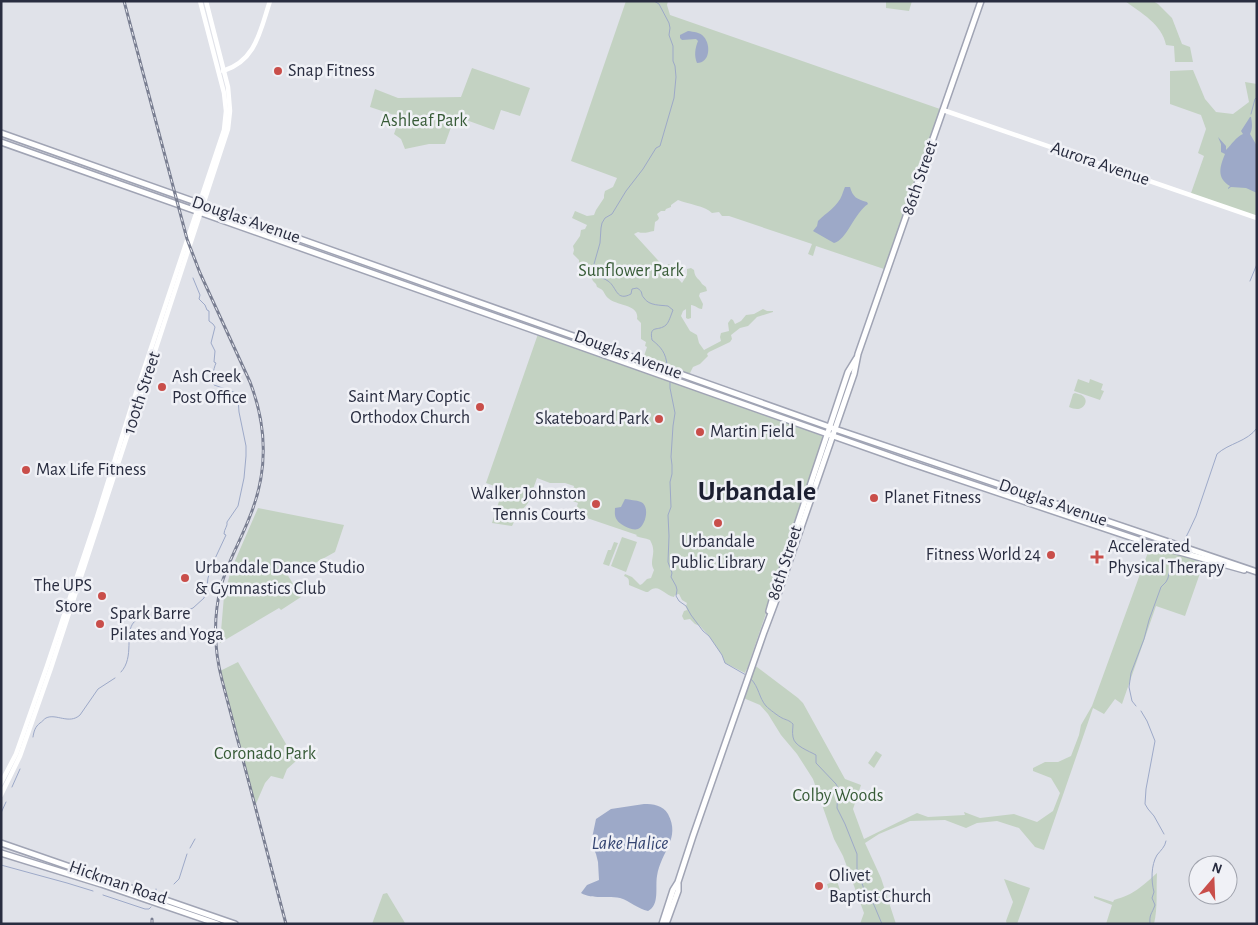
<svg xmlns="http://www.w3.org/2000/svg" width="1258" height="925" font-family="'Alegreya Sans',sans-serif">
	<rect width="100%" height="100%" fill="#e0e2e9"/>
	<!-- green -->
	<g fill="#c3d2c2">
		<path d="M 626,1 L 634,2 L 635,1 L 668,1 L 667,5 L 670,15 L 940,109 L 884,269 L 816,246 L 813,256 L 808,254 L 812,244 L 729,216 L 722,216 L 719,212 L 712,213 C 705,206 688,204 678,200 L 671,205 L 671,207 L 666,209 L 665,211 L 661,211 L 657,214 L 659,218 L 658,220 L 655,222 L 654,231 C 648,232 644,234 638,232 L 634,234 L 666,269 L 668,264 L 674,266 L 675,268 L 673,273 L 682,283 L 687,275 L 687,269 L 691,268 L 694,270 C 695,279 699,278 702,284 L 706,287 L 707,291 L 700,293 L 699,296 L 703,304 L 702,309 C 698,309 695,305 691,305 L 691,318 L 688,319 L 686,318 L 686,309 L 683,311 L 681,316 L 690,331 L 697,335 L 699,343 L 704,350 L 721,341 L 720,337 L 721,333 L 729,331 L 728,323 L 731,319 L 733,320 L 735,324 L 741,321 L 746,315 L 754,314 L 763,309 L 767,311 L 773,311 L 773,312 L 757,317 L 748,326 L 740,328 L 731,335 L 732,339 L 730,342 L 709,352 L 707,354 L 708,356 L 700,364 L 693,367 L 689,375 L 679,371 L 679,369 L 658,362 L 657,363 L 643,359 L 647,347 L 645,346 L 646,342 L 641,339 L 641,323 L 637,319 C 640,304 616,306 608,298 C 602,292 606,291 597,287 L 596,284 L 593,281 L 591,277 L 586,274 L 584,268 L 579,266 L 579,260 L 573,254 L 574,250 L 573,246 L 580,236 L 581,230 L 585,229 L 587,225 L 572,218 L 575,211 L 587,216 L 594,215 L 596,210 L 604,198 L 604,195 L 605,191 L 613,187 L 617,178 L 571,161 Z"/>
		<path d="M 886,1 L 912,1 L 909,11 L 886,8 Z"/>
		<path d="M 1125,1 L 1153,1 L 1158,4 L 1172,18 L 1182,44 L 1190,47 L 1193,62 L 1175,62 L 1174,46 L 1166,45 C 1162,24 1141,13 1125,1 Z"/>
		<path d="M 472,68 L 530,88 L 520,116 L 501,110 L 494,130 L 455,116 L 445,144 L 429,144 L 405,149 L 401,139 L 394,134 L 400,117 L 370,107 L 375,89 L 398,98 L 461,97 Z"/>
		<path d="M 1193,70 L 1205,99 L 1216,112 L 1233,114 L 1249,102 L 1245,82 L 1257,84 L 1257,104 L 1256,106 L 1257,111 L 1257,218 L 1190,196 L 1204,156 L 1198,153 L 1206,129 L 1201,115 L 1170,104 L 1170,71 Z"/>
		<path d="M 538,334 L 719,397 L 733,404 L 775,417 L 822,436 L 822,444 L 809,479 L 796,525 L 747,669 L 746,670 L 745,673 L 725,663 L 722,655 L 709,636 L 700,626 L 695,624 L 690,619 L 684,620 L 682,616 L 684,611 L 687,610 L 686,606 L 687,603 L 682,600 L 679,594 L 675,595 L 674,597 C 663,595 659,582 648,592 L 646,592 L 629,585 C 629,579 629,578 624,576 L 625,574 L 632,577 L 640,585 L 642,584 L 647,579 L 651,578 L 654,570 C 648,560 658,554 650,540 C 645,538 641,538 636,536 L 637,535 L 578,515 L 576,509 L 578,503 L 570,500 L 574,486 L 565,483 L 550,483 L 537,478 L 528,503 L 517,516 L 512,526 L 492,523 L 503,489 L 486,483 Z"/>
		<path d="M 1078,379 L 1089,383 L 1090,379 L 1103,384 L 1101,390 L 1104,391 L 1100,400 L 1074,391 Z"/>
		<path d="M 1075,393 C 1077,394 1081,394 1083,396 C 1089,401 1084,409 1077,409 C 1075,409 1071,408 1069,407 L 1073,394 Z"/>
		<path d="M 258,508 L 344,525 L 335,552 L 308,567 L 305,562 L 287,574 L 301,597 L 281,610 L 279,608 L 220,643 L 224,596 L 231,570 Z"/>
		<path d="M 622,537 L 637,542 L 626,572 L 611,566 Z"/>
		<path d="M 614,542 L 618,543 L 609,566 L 603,564 L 608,550 L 611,550 Z"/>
		<path d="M 1151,544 L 1205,559 L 1185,616 L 1156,606 L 1122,704 L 1115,699 L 1104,714 L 1093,708 L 1044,850 L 1035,847 L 1019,828 L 997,821 L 977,823 L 966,828 L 945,820 L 910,821 L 879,834 L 865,843 L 881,878 L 896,924 L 860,924 L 864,913 L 843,856 L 834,839 L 813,779 L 797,754 L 781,735 L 768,714 L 760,705 L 741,697 L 753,664 L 798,698 L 803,703 L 845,779 L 861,785 L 853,809 L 864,839 L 917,813 L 928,817 L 965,815 L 964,812 L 980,818 L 1014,814 L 1037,822 L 1053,811 L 1060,793 L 1051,778 L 1033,771 L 1033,768 L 1045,762 L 1058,762 L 1071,756 L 1079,735 L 1081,725 L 1092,706 Z"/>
		<path d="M 238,662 L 296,761 L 287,769 L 283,779 L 271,776 L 265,783 L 255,806 L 220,671 Z"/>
		<path d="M 876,751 L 882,755 L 874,768 L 868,763 Z"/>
		<path d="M 1157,873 C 1156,891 1158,907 1154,924 L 1106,924 L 1112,905 L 1094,898 L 1094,896 L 1113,902 L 1114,900 C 1135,894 1141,887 1157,873 Z"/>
		<path d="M 1004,879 L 1030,888 L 1017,924 L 1007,924 L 1006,921 L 1013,902 Z"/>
		<path d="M 837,881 L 840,890 L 830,894 L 827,884 Z"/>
		<path d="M 387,893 L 405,923 L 404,924 L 372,924 L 383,894 Z"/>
	</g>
	<!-- water -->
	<g fill="#9da9c8">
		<path d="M 688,31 C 694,32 700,32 704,37 C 711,45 710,63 697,63 C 694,56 695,48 698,41 L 696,39 L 682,40 L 680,38 L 680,35 Z"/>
		<path d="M 1250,117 L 1251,117 C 1252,123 1253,128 1250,134 L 1257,146 L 1257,193 L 1246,188 L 1231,187 L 1228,189 L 1228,188 L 1230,186 C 1216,178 1220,166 1225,154 L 1221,152 L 1221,144 L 1218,137 L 1226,146 L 1226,150 C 1232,144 1236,137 1243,134 L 1241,131 Z"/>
		<path d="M 845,187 L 850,187 C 853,197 856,199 867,202 L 868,204 C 855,212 846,241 834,243 L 813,231 L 817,226 L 818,221 C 826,213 838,206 842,195 C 843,192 844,189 845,187 Z"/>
		<path d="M 625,499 C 630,500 636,500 641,502 C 650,506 646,525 638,529 C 632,531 620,525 617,520 C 614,516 615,512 615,508 L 621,507 Z"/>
		<path d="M 644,804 C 653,804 663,805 668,814 C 681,839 661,851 657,876 C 655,887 660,905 648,911 C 638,909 630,901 620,898 C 607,895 593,900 581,893 L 587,885 L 599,880 L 598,862 L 596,854 L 591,843 L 596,819 L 611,809 Z"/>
	</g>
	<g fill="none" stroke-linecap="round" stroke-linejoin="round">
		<!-- stream -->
		<g stroke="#9da9c8" stroke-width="1">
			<path d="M 654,1 L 659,4 L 669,23 L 670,28 L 669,35 L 673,46 L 673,61 L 675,66 L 676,77 L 674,98 L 660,146 L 656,148 L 643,169 L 626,191 L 612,214 L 605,218 L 602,223 L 601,228 L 600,243 L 594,264 L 596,275 C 600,278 604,278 608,281 C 617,287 616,302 631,294 L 632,289 L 637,288 C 644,292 640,294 644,298 C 649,306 661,305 668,306 L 673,310 C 671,315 669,322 666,325 C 658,332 649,324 652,340 C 661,347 666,353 667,365"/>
			<path d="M 1251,114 L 1255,99 L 1257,97"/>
			<path d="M 1250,281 L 1257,264"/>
			<path d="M 670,382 L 670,388 L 675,413 L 673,426 L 671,457 L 672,465 L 672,474 L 670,482 L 671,507 L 668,515 L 669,536 L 668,562 L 672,573 L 671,577 L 676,586 L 677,590 L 676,596 L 679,601 L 686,606 L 691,615 L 703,631 L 709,636 L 722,655 L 725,663 L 746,675"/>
			<path d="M 1183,543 L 1189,531 L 1196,516 L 1217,454 C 1229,443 1247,442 1257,428"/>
			<path d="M 163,613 L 188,610 L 193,608 L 204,598 L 207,586 L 208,578 L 212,565 L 226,535 L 224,534 C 224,529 228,526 227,522 L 238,506 L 244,478 L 246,456 L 246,446 L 239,412 L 238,399 L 236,393 L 217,386 L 214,385 C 212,378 213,370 216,363 L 214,362 L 215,351 L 211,343 L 215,327 L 213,324 L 209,321 L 209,311 L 207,310 L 205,305 L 199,299 L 200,295 L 193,278"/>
			<path d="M 121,672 C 135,657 124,633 134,622 C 138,618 144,617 149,615"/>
			<path d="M 751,679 C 759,687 759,698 766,706 C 769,709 778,716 782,718 C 786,720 789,720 793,724 C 793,728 792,732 793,737 C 794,746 809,751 816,755 L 816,763 L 836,784 L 838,788 L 837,808 L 845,824 L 857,854 L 857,869 L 864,889 L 874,905 L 882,924"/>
			<path d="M 1136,706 L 1132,701 L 1129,687 L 1131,673 L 1144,639 L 1149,620 L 1161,587 L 1166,582 L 1168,578 L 1171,564 L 1170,562 L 1172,560 L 1177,559"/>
			<path d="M 1141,711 L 1147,721 L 1155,741 L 1146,789 L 1145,804 L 1148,809 L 1154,816 L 1164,834"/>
			<path d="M 33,737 C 34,731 35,727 40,723 C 42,722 44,719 46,718 C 56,713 69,725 80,715 L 98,689 L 115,678"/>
			<path d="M 12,787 L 20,769"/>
			<path d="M 1,813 L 6,802"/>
			<path d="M 190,848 L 195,839"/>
			<path d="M 1,865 L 67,883 L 93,891"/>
			<path d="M 174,884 L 179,879 L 187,854"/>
			<path d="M 156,893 L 156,889"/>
			<path d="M 103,895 L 145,909 L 149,909 L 151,907"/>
			<path d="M 1150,924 C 1149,914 1152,914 1155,905 L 1152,898 L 1154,892 C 1151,881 1151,865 1157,855 C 1161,850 1165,847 1166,841"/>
		</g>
		<defs>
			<g id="primary">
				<path d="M 1,133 L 593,343 L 835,429 L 1257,572"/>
				<path d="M 1,142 L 907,462 L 1151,544 L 1244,570"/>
				<path d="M 769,611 L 773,597 L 848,372 L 856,359"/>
				<path d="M 1,843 L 235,924"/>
				<path d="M 1,853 L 101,884 L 218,924"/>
				<path d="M 662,924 L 673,890 L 678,882 L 693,836 L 764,632 L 776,600 L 854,374 L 858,354 L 981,1"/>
				<path d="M 666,924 L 678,891 L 678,884"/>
			</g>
		</defs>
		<!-- primary casing -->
		<use href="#primary" stroke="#a0a4b4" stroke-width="8"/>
		<!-- secondary -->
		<g stroke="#fff" stroke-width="4.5">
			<path d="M 223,71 C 256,61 260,31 270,1"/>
			<path d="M 943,110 L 1257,218"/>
			<path d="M 1,783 L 16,754 L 47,666 L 97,517 L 131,408 L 224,130 L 226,111 L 224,93 L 200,1"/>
			<path d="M 1,795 L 20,756 L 51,668 L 228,129 L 230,111 L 228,87 L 206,1"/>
		</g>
		<!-- primary -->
		<use href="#primary" stroke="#fff" stroke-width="5"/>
		<defs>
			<g id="rail">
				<path d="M 124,1 L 187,239 L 200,273 L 250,382 C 267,426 268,472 250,516 C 241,540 228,561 221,586 C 213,618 214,649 222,680 L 286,924"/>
				<path d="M 152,924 L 152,919"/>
			</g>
		</defs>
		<!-- rail casing -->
		<use href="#rail" stroke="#7a7f92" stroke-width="3"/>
		<!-- rail -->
		<use href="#rail" stroke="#f0f1f6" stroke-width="1" stroke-dasharray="4" stroke-linecap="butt"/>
	</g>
	<!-- markers -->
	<g fill="#c94e4a" stroke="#f0f1f6" stroke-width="2">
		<circle cx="278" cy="71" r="5"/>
		<circle cx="162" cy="387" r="5"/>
		<circle cx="480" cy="407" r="5"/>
		<circle cx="659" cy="419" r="5"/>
		<circle cx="700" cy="432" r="5"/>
		<circle cx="26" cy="470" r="5"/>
		<circle cx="874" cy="498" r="5"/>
		<circle cx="596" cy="504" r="5"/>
		<circle cx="718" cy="523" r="5"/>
		<circle cx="1051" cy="555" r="5"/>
		<path d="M1094.5 549.5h5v5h5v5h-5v5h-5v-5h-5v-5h5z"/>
		<circle cx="185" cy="578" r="5"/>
		<circle cx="102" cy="596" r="5"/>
		<circle cx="100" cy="624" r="5"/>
		<circle cx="819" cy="886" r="5"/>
	</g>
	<g text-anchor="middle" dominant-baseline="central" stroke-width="5" stroke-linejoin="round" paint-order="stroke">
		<!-- poi labels -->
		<g font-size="18" fill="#292d40" stroke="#f0f1f6" text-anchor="start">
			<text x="288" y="71">Snap Fitness</text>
			<text x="172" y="377">Ash Creek<tspan x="172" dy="21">Post Office</tspan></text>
			<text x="470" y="397" text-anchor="end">Saint Mary Coptic<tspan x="470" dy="21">Orthodox Church</tspan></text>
			<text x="649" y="419" text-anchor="end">Skateboard Park</text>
			<text x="710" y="432">Martin Field</text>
			<text x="36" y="470">Max Life Fitness</text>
			<text x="586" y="494" text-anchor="end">Walker Johnston<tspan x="586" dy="21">Tennis Courts</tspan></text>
			<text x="884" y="498">Planet Fitness</text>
			<text x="718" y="542" text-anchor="middle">Urbandale<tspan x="718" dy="21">Public Library</tspan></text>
			<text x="1108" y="547">Accelerated<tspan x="1108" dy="21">Physical Therapy</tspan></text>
			<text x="1041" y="555" text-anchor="end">Fitness World 24</text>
			<text x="195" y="568">Urbandale Dance Studio<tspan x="195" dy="21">&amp; Gymnastics Club</tspan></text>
			<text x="92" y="586" text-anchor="end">The UPS<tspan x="92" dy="21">Store</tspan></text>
			<text x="110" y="614">Spark Barre<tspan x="110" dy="21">Pilates and Yoga</tspan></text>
			<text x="829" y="876">Olivet<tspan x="829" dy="21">Baptist Church</tspan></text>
		</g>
		<!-- park labels -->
		<g font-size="18" fill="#375b37" stroke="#f0f1f6">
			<text x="424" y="121">Ashleaf Park</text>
			<text x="631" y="271">Sunflower Park</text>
			<text x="265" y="754">Coronado Park</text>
			<text x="838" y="796">Colby Woods</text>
		</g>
		<!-- street labels -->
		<g font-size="18" fill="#292d40" stroke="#f0f1f6">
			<text transform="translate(1100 164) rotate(19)">Aurora Avenue</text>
			<text transform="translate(920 178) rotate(-71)">86th Street</text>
			<text transform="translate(246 220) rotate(19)">Douglas Avenue</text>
			<text transform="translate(628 355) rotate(20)">Douglas Avenue</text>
			<text transform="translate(142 393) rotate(-72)">100th Street</text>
			<text transform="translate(1053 503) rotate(19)">Douglas Avenue</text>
			<text transform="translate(785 563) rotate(-72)">86th Street</text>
			<text transform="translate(118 883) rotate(19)">Hickman Road</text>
		</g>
		<!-- water labels -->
		<g font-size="19" font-style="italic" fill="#354572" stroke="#f0f1f6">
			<text x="630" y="843">Lake Halice</text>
		</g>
		<!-- town labels -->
		<g font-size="28" font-weight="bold" fill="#1c1f31" stroke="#f0f1f6">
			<text x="757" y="492">Urbandale</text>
		</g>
	</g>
	<!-- border -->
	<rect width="1258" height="925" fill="none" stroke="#292d40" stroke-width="5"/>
	<!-- north arrow -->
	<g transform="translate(1213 880) rotate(19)"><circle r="24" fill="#f0f1f6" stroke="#a0a3ad"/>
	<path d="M0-4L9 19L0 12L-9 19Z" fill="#c94e4a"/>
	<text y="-8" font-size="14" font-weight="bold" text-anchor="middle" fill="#292d40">N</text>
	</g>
</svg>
